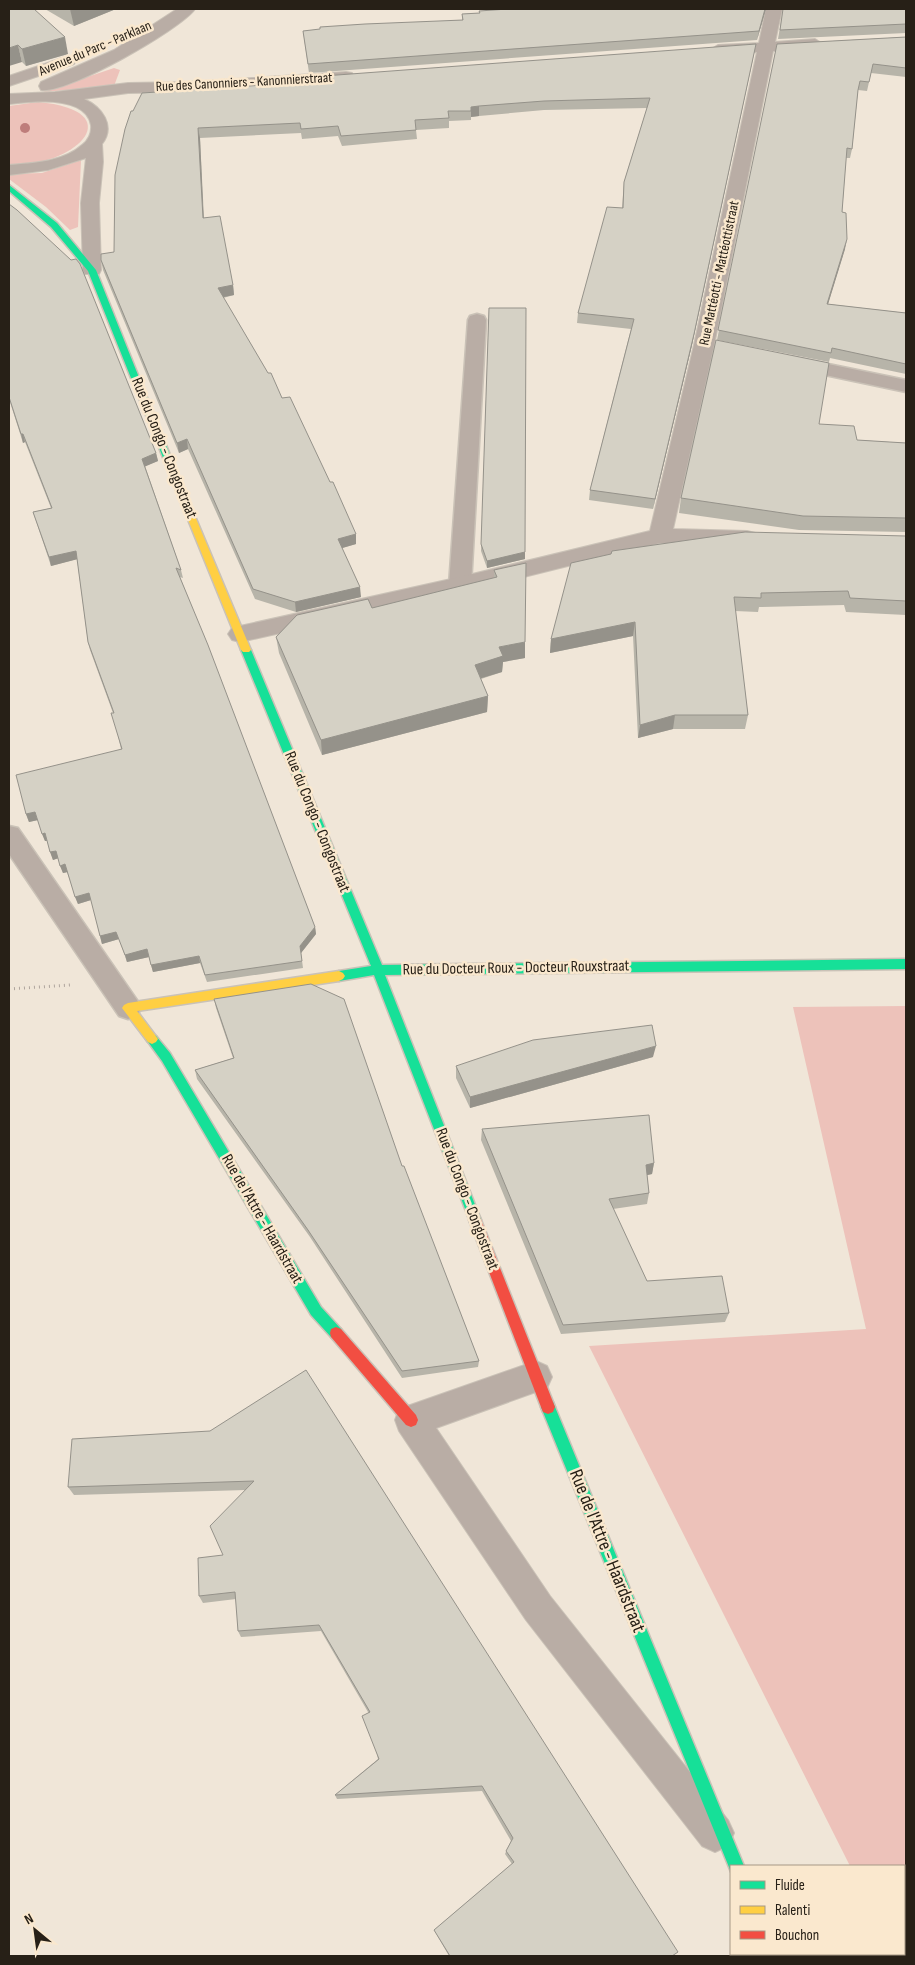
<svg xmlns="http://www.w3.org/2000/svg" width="915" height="1965" font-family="'Sofia Sans Condensed',sans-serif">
	<rect width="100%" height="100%" fill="#f0e6d8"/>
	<!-- green -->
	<g fill="#edc2ba">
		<path d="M 114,68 L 120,70 L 114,86 L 43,92 Z"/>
		<path d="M 38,102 C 134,111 73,169 9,164 L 9,106 Z"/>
		<path d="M 81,160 L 78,227 L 70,230 L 46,207 L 9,179 L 9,174 L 42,173 Z"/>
		<path d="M 906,1006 L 906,1956 L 896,1956 L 895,1954 L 904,1954 L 904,1866 L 850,1866 L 589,1346 L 866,1329 L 793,1007 Z"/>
	</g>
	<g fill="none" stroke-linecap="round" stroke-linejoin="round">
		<defs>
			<g id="lane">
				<path d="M 477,314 L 484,316 L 486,320 L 471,585 L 468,590 L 460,592 L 452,590 L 449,585 L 468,320 L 470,316 Z"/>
				<path d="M 794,357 L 906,380 L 906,392 L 787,367 L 784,363 L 787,359 Z"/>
				<path d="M 9,826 L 18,828 L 137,1000 L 141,1008 L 137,1016 L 128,1019 L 119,1016 L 9,854 Z"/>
			</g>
			<g id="street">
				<path d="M 177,9 L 195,9 C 180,30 65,95 41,90 L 39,86 L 41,82 L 114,50 Z"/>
				<path d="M 766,9 L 782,9 L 775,42 L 815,39 L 823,44 L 815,49 L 773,51 L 714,345 L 673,529 L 747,531 L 755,533 L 758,538 L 755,543 L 747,545 L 660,543 L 460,593 L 240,642 L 232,640 L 228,634 L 232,628 L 240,626 L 460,577 L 650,531 L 694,345 L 757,52 L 718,55 L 710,50 L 718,45 L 759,43 Z"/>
				<path d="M 68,56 L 74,58 L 76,61 L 74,64 L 9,86 L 9,76 Z"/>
				<path d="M 346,72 L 352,73 L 354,77 L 352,81 L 188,92 L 128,93 L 84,99 C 102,107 116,126 102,144 L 103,162 L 99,203 L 101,270 L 99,274 L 85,274 L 83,270 L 81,203 L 86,158 L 48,170 L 9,175 L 9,165 C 33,163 63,162 82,145 C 88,141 92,133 91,125 C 86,95 31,101 9,104 L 9,94 L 55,92 L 128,83 L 188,82 Z"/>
				<path d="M 536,1361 L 547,1366 L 552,1377 L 547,1388 L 436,1428 L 550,1596 L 728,1820 L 734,1833 L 728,1846 L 715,1852 L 702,1846 L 526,1620 L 399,1431 L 395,1420 L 399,1409 Z"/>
				<path d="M 755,1954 L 795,1954 L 796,1956 L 756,1956 Z"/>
			</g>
			<g id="fast">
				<path d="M 9,185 L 57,223 L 96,270 L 184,490 L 183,492 L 177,492 L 176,490 L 88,271 L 51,227 L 9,191 Z"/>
				<path d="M 246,647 L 251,650 L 382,965 L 906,959 L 906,969 L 385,975 L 481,1220 L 479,1224 L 475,1226 L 471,1224 L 374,975 L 339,981 L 335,979 L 333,976 L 335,973 L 339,971 L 371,966 L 241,650 Z"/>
				<path d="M 152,1034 L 156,1036 L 170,1053 L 321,1307 L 341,1329 L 342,1333 L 341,1337 L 336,1339 L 331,1337 L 311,1315 L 162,1061 L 146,1039 L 148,1036 Z"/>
				<path d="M 548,1400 L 553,1402 L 555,1407 L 744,1866 L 731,1866 L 731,1872 L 541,1407 L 543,1402 Z"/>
			</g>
			<g id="slow">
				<path d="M 180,487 L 184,490 L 251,650 L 249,652 L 243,652 L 241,650 L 176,490 Z"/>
				<path d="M 339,971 L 343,973 L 345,976 L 343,979 L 339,981 L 137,1011 L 158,1039 L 156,1042 L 152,1044 L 148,1042 L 122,1008 L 124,1005 L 128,1003 Z"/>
			</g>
			<g id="jam">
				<path d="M 475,1214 L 479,1216 L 481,1220 L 555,1407 L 553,1412 L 548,1414 L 543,1412 L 541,1407 L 469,1220 L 471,1216 Z"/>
				<path d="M 336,1327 L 341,1329 L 416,1415 L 418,1420 L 416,1425 L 411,1427 L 406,1425 L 331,1337 L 330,1333 L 331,1329 Z"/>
			</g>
		</defs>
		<!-- lane casing -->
		<use href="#lane" stroke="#cac2b7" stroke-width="3"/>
		<!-- street casing -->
		<use href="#street" stroke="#cac2b7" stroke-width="2"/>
		<!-- fast casing -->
		<use href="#fast" stroke="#cac2b7" stroke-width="3"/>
		<!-- slow casing -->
		<use href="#slow" stroke="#cac2b7" stroke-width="3"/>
		<!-- jam casing -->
		<use href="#jam" stroke="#cac2b7" stroke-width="3"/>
		<!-- path -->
		<path stroke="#afa59d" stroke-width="3" stroke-dasharray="1 4" stroke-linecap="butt" d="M 9,989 L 70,985"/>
		<!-- lane -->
		<use href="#lane" fill="#b9ada5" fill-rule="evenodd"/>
		<!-- street -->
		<use href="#street" fill="#b9ada5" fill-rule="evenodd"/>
		<!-- fast -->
		<use href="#fast" fill="#16e098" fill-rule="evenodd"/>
		<!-- slow -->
		<use href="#slow" fill="#ffcf43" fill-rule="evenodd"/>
		<!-- jam -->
		<use href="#jam" fill="#f24e42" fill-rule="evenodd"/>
	</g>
	<!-- trees -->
	<circle fill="#be7d7b" cx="25" cy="128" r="5"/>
	<!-- wall -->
	<g fill="#b7b4a9">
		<path d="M 9,9 L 68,54 L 26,66 L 22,62 Z"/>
		<path d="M 45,9 L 116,9 L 74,26 Z"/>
		<path d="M 766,9 L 757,40 L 309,73 L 303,31 L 462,20 L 462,14 L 479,13 L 479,11 Z"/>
		<path d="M 783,9 L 906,9 L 906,33 L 778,39 Z"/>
		<path d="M 906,37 L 906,77 L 871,73 L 867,91 L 858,90 L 852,149 L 850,158 L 846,158 L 842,212 L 845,249 L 828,304 L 906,313 L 906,374 L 830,358 L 829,362 L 717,340 L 777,44 Z"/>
		<path d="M 756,44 L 692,345 L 653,509 L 589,500 L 590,490 L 631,329 L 577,323 L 578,313 L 622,208 L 624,182 L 647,108 L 544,110 L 479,116 L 471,117 L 471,120 L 449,121 L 449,128 L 416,130 L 417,139 L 342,146 L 338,136 L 302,139 L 301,133 L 200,138 L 204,218 L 233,285 L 234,295 L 223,298 L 282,398 L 356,544 L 342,548 L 361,597 L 296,612 L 255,599 L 188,449 L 179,453 L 103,270 L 101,260 L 114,252 L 125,129 L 310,82 Z"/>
		<path d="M 9,204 L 156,453 L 158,461 L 145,466 L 181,570 L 183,578 L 180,577 L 315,927 L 316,934 L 301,953 L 303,968 L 207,982 L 200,963 L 153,972 L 149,957 L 127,962 L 119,939 L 102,944 L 91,900 L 78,904 L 67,872 L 63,873 L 58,858 L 53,860 L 47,841 L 45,841 L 38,820 L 29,822 L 26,814 L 121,749 L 113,713 L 90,650 L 88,642 L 77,559 L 51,566 L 33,512 L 51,508 L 25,442 L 23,443 L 9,399 Z"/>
		<path d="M 489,308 L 525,559 L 487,568 L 481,551 Z"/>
		<path d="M 819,424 L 857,440 L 906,443 L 906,534 L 906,532 L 799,530 L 679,513 L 681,498 Z"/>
		<path d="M 906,536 L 906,615 L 846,612 L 844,605 L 759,607 L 758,612 L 735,611 L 748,715 L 745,729 L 673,729 L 638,738 L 633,636 L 550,653 L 551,639 Z"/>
		<path d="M 494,570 L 525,658 L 503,662 L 502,672 L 481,679 L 488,696 L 487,712 L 322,755 L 279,653 L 276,637 L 372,608 L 494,578 Z"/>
		<path d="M 214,999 L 402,1166 L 479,1361 L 478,1367 L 402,1378 L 310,1237 L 197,1079 L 195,1070 L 233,1058 L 216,1008 Z"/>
		<path d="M 653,1057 L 470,1108 L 456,1078 L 456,1066 Z"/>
		<path d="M 482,1129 L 654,1163 L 652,1174 L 647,1175 L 649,1193 L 647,1204 L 613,1209 L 647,1281 L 729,1313 L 725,1322 L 561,1334 L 481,1140 Z"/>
		<path d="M 210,1431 L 672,1956 L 449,1956 L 434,1930 L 512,1864 L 505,1854 L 511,1841 L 482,1791 L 337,1799 L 335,1795 L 378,1759 L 368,1712 L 321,1631 L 241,1637 L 238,1631 L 236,1599 L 203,1603 L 199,1596 L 223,1555 L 246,1490 L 74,1495 L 68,1487 Z"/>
	</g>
	<!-- shaded-wall -->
	<g fill="#95928a">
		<path d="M 70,9 L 116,9 L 74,26 Z"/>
		<path d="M 765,9 L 766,9 L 757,40 L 759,31 Z"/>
		<path d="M 65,37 L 68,54 L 26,66 L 22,49 Z"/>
		<path d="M 756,44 L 692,345 L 653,509 L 655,499 Z"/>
		<path d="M 18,45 L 22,62 L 9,66 L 9,48 Z"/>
		<path d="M 479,106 L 479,116 L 471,117 L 471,107 Z"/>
		<path d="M 198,128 L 200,138 L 204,228 L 203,218 Z"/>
		<path d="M 847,239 L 845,249 L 825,314 L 827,304 Z"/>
		<path d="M 233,285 L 234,295 L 219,298 L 218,288 Z"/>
		<path d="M 21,434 L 23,434 L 25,442 L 23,443 Z"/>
		<path d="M 187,439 L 188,449 L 179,453 L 177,443 Z"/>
		<path d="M 156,453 L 158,461 L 144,467 L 142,459 Z"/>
		<path d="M 356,534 L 356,544 L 339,549 L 338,539 Z"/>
		<path d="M 76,551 L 78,559 L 51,566 L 49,557 Z"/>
		<path d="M 525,552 L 525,559 L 487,568 L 487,561 Z"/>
		<path d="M 360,587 L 361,597 L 296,612 L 295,602 Z"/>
		<path d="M 635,622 L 633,636 L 550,653 L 551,639 Z"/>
		<path d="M 525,642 L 525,658 L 503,662 L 502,672 L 475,680 L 475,665 L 499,647 Z"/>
		<path d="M 488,696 L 487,712 L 322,755 L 321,740 Z"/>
		<path d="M 675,715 L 673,729 L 638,738 L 640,725 Z"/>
		<path d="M 35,812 L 38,820 L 29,822 L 26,814 Z"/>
		<path d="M 45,833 L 47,841 L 45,841 L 42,834 Z"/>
		<path d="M 56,851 L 59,858 L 53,860 L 50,852 Z"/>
		<path d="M 65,864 L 68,872 L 63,873 L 60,866 Z"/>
		<path d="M 89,893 L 91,900 L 78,904 L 75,897 Z"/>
		<path d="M 315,927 L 316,934 L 301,953 L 300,946 Z"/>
		<path d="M 116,932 L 119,939 L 102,944 L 100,936 Z"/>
		<path d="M 147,949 L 149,957 L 127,962 L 125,955 Z"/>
		<path d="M 199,956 L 200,963 L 153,972 L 151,965 Z"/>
		<path d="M 656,1046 L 653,1057 L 470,1108 L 470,1097 Z"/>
		<path d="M 654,1163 L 652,1174 L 643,1176 L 646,1165 Z"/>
	</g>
	<!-- building -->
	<g fill="#d5d1c5" stroke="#95928a">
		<path d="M 9,9 L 34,9 L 65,37 L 22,49 L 18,45 L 9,48 Z"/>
		<path d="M 508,9 L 765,9 L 759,31 L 308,64 L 303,31 L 320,29 L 320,27 L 365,24 L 463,20 L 462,14 L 480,13 L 479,11 Z"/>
		<path d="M 783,9 L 906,9 L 906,24 L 780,30 Z"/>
		<path d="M 906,37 L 906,68 L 873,64 L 869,82 L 860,81 L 858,90 L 852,149 L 847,148 L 842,212 L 846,213 L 847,239 L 827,304 L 906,313 L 906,364 L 832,348 L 831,353 L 718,330 L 777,44 Z"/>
		<path d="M 756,44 L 694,334 L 655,499 L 590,490 L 634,319 L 578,313 L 607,207 L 623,208 L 624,182 L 650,98 L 544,101 L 479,106 L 471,107 L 471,111 L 448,111 L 449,118 L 415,120 L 416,130 L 341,136 L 338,126 L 301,129 L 300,123 L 198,128 L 203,218 L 220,216 L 233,285 L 218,288 L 268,373 L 271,373 L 282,398 L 290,397 L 330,482 L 333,482 L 356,534 L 338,539 L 360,587 L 295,602 L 253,589 L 187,439 L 177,443 L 101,260 L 101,254 L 114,252 L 115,175 L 125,129 L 131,111 L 133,111 L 142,93 L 310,82 L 310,77 Z"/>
		<path d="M 9,204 L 17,210 L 71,260 L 76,259 L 80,264 L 156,453 L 142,459 L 181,570 L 176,568 L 208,645 L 315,927 L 300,946 L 302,961 L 205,975 L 199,956 L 151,965 L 147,949 L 125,955 L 116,932 L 100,936 L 89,893 L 75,897 L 65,864 L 60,866 L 56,851 L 50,852 L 45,833 L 42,834 L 35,812 L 26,814 L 16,775 L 122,749 L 111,713 L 114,713 L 88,642 L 76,551 L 49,557 L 33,512 L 52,508 L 23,434 L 21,434 L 9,397 Z"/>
		<path d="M 489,308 L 526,308 L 525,552 L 487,561 L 481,544 Z"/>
		<path d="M 716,340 L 829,363 L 819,424 L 854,426 L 857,440 L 906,443 L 906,518 L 803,516 L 681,498 Z"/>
		<path d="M 745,532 L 906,536 L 906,601 L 850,598 L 848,591 L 761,593 L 761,598 L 734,597 L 748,715 L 675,715 L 640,725 L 635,622 L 551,639 L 571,563 L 611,554 L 612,551 Z"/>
		<path d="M 526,563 L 525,642 L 499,647 L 503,656 L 475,665 L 488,696 L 321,740 L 276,637 L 297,615 L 368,599 L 372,608 L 497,577 L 494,570 Z"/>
		<path d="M 311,984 L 344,999 L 402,1166 L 404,1166 L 479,1361 L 402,1371 L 308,1230 L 195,1070 L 234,1058 L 214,999 Z"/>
		<path d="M 652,1025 L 656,1046 L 470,1097 L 456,1066 L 533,1040 Z"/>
		<path d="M 649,1115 L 654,1163 L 646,1165 L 649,1193 L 609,1199 L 647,1281 L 722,1276 L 729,1313 L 563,1325 L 482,1129 Z"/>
		<path d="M 306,1370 L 678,1952 L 672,1956 L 450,1956 L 434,1930 L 514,1862 L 506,1851 L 513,1838 L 482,1786 L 335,1795 L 379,1759 L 362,1716 L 370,1712 L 319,1625 L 238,1631 L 235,1592 L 199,1596 L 198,1558 L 223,1555 L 210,1526 L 254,1481 L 68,1487 L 72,1439 L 210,1431 Z"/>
	</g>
	<g text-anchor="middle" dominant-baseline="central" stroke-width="5" stroke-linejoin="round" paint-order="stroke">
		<!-- far-street labels -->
		<g font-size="14" fill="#272017" stroke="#fae8ce">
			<text transform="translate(95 48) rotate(-23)">Avenue du Parc - Parklaan</text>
			<text transform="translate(244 82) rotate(-3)">Rue des Canonniers - Kanonnierstraat</text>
			<text transform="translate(719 273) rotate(-78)">Rue Mattéotti - Mattéottistraat</text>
		</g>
		<!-- street labels -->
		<g font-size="16" fill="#272017" stroke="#fae8ce">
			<text transform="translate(164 448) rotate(68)">Rue du Congo - Congostraat</text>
			<text transform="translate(317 822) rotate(68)">Rue du Congo - Congostraat</text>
			<text transform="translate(516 968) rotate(-1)">Rue du Docteur Roux - Docteur Rouxstraat</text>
			<text transform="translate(467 1199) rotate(69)">Rue du Congo - Congostraat</text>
			<text transform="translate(262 1219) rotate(60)">Rue de l'Attre - Haardstraat</text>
		</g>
		<!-- near-street labels -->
		<g font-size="19" fill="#272017" stroke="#fae8ce">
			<text transform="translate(607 1551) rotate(68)">Rue de l'Attre - Haardstraat</text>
		</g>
	</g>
	<!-- border -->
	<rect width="915" height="1965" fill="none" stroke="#272017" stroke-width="20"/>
	<!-- legend -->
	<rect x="730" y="1865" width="175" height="90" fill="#fae8ce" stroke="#a69885"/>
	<rect x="740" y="1881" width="25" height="8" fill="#16e098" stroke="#a69885"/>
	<text x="775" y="1890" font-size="15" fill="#272017">Fluide</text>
	<rect x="740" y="1906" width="25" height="8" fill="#ffcf43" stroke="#a69885"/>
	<text x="775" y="1915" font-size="15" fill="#272017">Ralenti</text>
	<rect x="740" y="1931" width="25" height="8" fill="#f24e42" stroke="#a69885"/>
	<text x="775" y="1940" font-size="15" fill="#272017">Bouchon</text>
	<!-- north arrow -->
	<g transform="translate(35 1930) rotate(331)" stroke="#fae8ce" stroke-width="4" paint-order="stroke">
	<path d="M0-4L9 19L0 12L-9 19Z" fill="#272017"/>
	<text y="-8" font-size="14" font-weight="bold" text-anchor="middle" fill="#272017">N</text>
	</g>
</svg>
